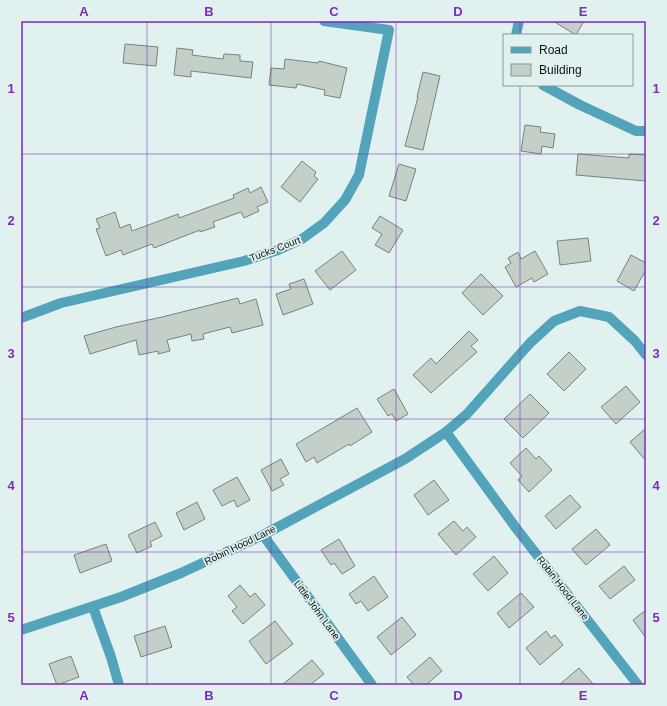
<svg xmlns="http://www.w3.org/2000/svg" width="667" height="706" font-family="Helvetica,sans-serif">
	<rect width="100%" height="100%" fill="#e1f1ef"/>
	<!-- building -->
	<g fill="#c3cfc7" stroke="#78837c">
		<path d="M 553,21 L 584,21 L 576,35 Z"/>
		<path d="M 125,44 L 158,47 L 156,66 L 123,63 Z"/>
		<path d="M 177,48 L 193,50 L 192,55 L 223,59 L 224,54 L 240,55 L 240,61 L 253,62 L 251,78 L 191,71 L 191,77 L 174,75 Z"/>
		<path d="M 285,59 L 318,63 L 319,61 L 347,68 L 340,98 L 324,95 L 325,90 L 297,84 L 296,88 L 269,85 L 271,68 L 284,69 Z"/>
		<path d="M 423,72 L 440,76 L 423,150 L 405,146 L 418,97 L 417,97 Z"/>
		<path d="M 525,125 L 541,127 L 540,132 L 555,134 L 553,148 L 542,146 L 541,154 L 521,151 Z"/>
		<path d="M 578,154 L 629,158 L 629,154 L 646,155 L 646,181 L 576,175 Z"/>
		<path d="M 302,161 L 316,172 L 314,176 L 318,179 L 300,202 L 281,187 Z"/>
		<path d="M 399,164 L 416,169 L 406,201 L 389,196 Z"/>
		<path d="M 261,187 L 268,202 L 257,207 L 259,211 L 244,218 L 241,212 L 213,222 L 215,227 L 200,232 L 200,230 L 154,248 L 152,244 L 123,255 L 121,250 L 106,256 L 96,229 L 100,228 L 96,219 L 115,212 L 120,228 L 130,224 L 132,231 L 178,214 L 179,218 L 234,198 L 233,195 L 248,188 L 250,193 Z"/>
		<path d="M 380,216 L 403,230 L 389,253 L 375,245 L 382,234 L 372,228 Z"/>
		<path d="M 588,238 L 591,261 L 560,265 L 557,241 Z"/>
		<path d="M 342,251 L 356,270 L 330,290 L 315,271 Z"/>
		<path d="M 535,251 L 548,274 L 534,282 L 532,278 L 516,287 L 505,267 L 511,263 L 508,258 L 518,252 L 521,259 Z"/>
		<path d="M 631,255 L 646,263 L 646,270 L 634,291 L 617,281 Z"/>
		<path d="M 481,274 L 503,296 L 483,315 L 462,293 Z"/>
		<path d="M 304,279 L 313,304 L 283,315 L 276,294 L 291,289 L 289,284 Z"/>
		<path d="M 238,298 L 240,304 L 256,299 L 263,325 L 232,333 L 230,327 L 203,334 L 204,339 L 192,341 L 191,334 L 167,340 L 170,351 L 158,354 L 158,351 L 139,355 L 136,340 L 90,354 L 84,336 L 116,327 L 162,317 Z"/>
		<path d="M 469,331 L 478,340 L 471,346 L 477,352 L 431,393 L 413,375 L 431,358 L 436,364 Z"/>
		<path d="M 569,352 L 586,369 L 564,391 L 547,374 Z"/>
		<path d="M 626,386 L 640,402 L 616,424 L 601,407 Z"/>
		<path d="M 394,389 L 408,414 L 396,421 L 392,414 L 388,416 L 377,399 Z"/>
		<path d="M 530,394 L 549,413 L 523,438 L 504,419 Z"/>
		<path d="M 357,408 L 372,432 L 350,446 L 349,444 L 317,463 L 314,457 L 306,462 L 296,444 Z"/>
		<path d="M 646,428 L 646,461 L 630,442 Z"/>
		<path d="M 526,448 L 536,459 L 539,456 L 552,470 L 529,492 L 518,480 L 522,476 L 510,463 Z"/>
		<path d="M 281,459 L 289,474 L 280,479 L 284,485 L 272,491 L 261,470 Z"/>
		<path d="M 237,477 L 250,500 L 237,507 L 234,500 L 222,506 L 213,490 Z"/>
		<path d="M 434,480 L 449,500 L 428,515 L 414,495 Z"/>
		<path d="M 570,495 L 581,507 L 556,529 L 545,516 Z"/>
		<path d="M 197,502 L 205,519 L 184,530 L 176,513 Z"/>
		<path d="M 454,521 L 463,531 L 467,527 L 476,537 L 456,555 L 438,534 Z"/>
		<path d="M 155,522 L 162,536 L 150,542 L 152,546 L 137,553 L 128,535 Z"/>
		<path d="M 596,529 L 610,545 L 586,565 L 572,549 Z"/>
		<path d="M 339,539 L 355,566 L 342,574 L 334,563 L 331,565 L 321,550 Z"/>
		<path d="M 106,544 L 112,561 L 80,573 L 74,555 Z"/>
		<path d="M 494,556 L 508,573 L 488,591 L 473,574 Z"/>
		<path d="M 624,566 L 635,580 L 610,599 L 599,586 Z"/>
		<path d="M 374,576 L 388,597 L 368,611 L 361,601 L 356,604 L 349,594 Z"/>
		<path d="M 240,585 L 250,597 L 255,593 L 265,605 L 243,624 L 232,611 L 237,607 L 228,596 Z"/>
		<path d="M 521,593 L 534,607 L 509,628 L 497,613 Z"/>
		<path d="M 646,610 L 646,638 L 633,620 Z"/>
		<path d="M 402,617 L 416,635 L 391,655 L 377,637 Z"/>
		<path d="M 275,621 L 293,644 L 266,664 L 249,641 Z"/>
		<path d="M 165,626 L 172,647 L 141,657 L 134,636 Z"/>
		<path d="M 546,631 L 551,638 L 555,635 L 563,645 L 540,665 L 526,648 Z"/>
		<path d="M 71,656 L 79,677 L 57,685 L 49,664 Z"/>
		<path d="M 430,657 L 442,671 L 426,685 L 414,685 L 407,677 Z"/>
		<path d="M 312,660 L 324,674 L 310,685 L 282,685 Z"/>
		<path d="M 579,668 L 594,685 L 559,685 Z"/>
	</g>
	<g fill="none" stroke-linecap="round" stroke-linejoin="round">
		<!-- street -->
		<g stroke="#53a3ba" stroke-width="10">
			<path d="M 516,35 L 519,21"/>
			<path d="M 543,85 L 580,105 L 636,131 L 646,131"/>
			<path d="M 21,318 L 61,303 L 244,261 L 278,250 L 302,239 L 324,223 L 345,200 L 359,175 L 389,30 L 324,21"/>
			<path d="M 446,432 L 516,528 L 638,685"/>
			<path d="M 263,535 L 372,685"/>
			<path d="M 93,607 L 111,657 L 119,685"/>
			<path d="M 21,630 L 121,597 L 181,573 L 263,535 L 405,459 L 446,432 L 467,414 L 530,343 L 554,321 L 580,311 L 609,317 L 635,341 L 646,355"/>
		</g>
	</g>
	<!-- grid -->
	<path fill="none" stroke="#7b2cbf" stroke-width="1" stroke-opacity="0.55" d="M 147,21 L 147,685M 271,21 L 271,685M 396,21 L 396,685M 520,21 L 520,35M 520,85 L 520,685M 21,154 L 646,154M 21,287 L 646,287M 21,419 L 646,419M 21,552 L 646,552"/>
	<g text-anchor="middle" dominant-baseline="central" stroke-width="3.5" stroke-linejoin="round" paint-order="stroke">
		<!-- street labels -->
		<g font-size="10" fill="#0d1211" stroke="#e1f1ef">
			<text transform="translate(275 249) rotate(-21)">Tucks Court</text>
			<text transform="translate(240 545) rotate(-26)">Robin Hood Lane</text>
			<text transform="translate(563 588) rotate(52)">Robin Hood Lane</text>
			<text transform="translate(317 610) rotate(54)">Little John Lane</text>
		</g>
	</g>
	<!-- border -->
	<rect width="667" height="706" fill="none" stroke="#e1f1ef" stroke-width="44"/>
	<!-- legend -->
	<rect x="503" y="34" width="130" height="52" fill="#e1f1ef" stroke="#8c9896"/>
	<rect x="511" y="47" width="20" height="6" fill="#53a3ba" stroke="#8c9896"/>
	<text x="539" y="54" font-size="12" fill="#0d1211">Road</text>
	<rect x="511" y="64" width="20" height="12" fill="#c3cfc7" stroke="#8c9896"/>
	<text x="539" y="74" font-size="12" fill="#0d1211">Building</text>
	<rect x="22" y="22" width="623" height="662" fill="none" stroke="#7b2cbf" stroke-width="1.5"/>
	<g font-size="13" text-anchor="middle" font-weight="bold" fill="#7b2cbf">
		<text x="84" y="16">A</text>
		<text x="209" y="16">B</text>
		<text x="334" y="16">C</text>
		<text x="458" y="16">D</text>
		<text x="583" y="16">E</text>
		<text x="11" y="93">1</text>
		<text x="656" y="93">1</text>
		<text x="11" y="225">2</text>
		<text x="656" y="225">2</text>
		<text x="11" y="358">3</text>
		<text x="656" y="358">3</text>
		<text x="11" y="490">4</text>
		<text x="656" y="490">4</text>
		<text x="11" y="622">5</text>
		<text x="656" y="622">5</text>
		<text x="84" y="700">A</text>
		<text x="209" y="700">B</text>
		<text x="334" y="700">C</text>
		<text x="458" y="700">D</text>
		<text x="583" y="700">E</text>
	</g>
</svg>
